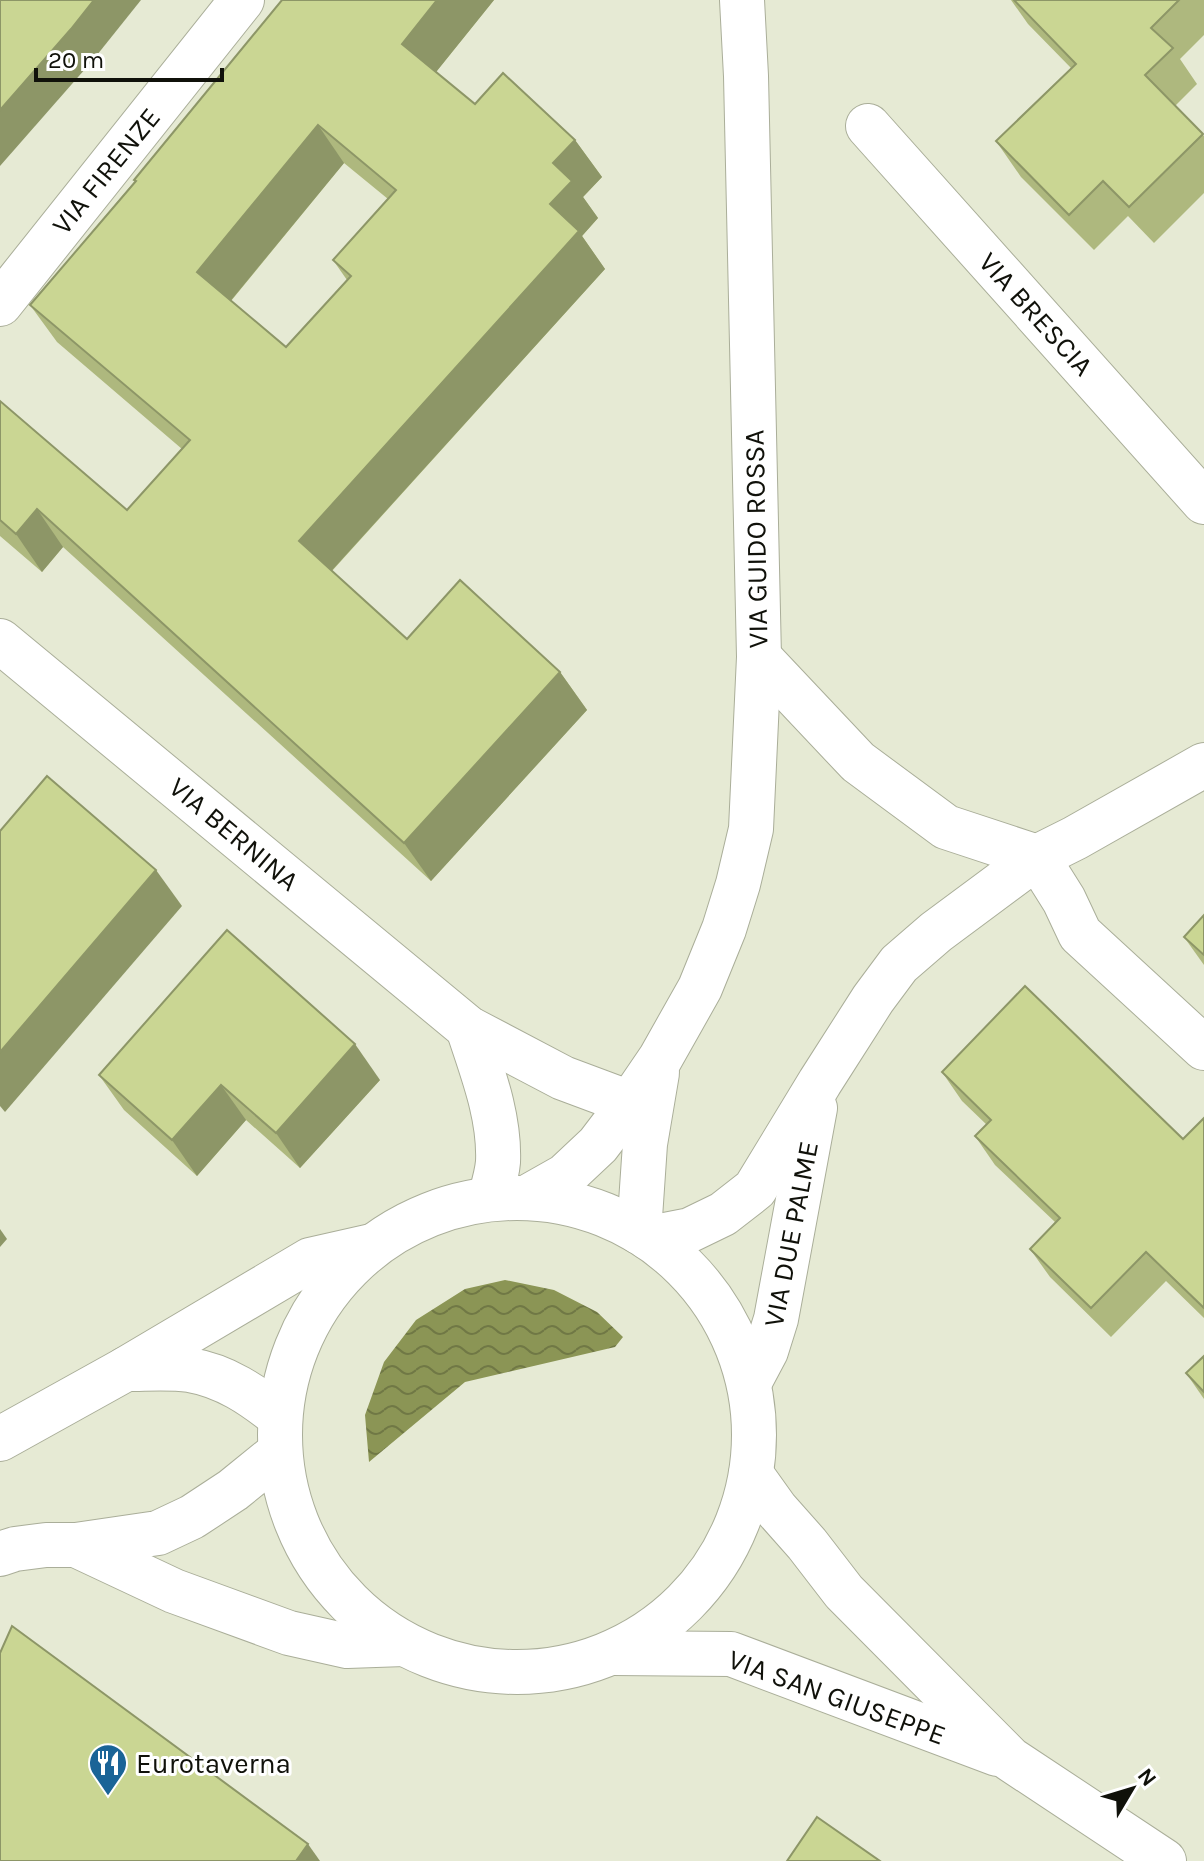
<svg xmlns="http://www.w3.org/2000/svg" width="1204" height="1861" font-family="Karla,sans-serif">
	<defs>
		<pattern id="water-waves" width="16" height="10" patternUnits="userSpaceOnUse" patternTransform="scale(2)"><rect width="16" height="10" fill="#8b9555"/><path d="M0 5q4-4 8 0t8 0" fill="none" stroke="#707845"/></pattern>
	</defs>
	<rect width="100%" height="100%" fill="#e6ead4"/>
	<!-- water -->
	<path fill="url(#water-waves)" d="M 505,1280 L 554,1290 L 597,1312 L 623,1337 L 615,1347 L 465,1382 L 369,1462 L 365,1415 L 384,1362 L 416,1320 L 465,1289 Z"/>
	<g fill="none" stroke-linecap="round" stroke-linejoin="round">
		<defs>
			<g id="minor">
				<path d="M 868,126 L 1204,502"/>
				<path d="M 0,304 L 242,0"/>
				<path d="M 0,641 L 468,1028 L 563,1078 L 630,1103"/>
				<path d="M 759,657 L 858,762 L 946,827 L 1037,857 L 1064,900 L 1080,934 L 1204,1048"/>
				<path d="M 468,1028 C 482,1071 500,1116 498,1162 C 497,1174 493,1187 490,1198"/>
				<path d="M 526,1198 L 565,1176 L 598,1145 L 630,1103 L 660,1059 L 700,988 L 724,929 L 738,884 L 751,829 L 759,657 L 746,76 L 742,0"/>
				<circle cx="517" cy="1435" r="237"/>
				<path d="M 639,1232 L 645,1144 L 657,1073"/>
				<path d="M 649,1238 L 690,1230 L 723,1214 L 755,1189 L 820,1082 L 873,999 L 899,964 L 936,932 L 1037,857 L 1075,838 L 1204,765"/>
				<path d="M 126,1369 C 147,1369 169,1367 190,1370 C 225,1376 253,1395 280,1417"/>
				<path d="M 749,1383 L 766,1351 L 776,1319 L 815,1108"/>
				<path d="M 0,1439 L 126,1369 L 310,1260 L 372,1246"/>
				<path d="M 751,1474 L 776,1509 L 807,1544 L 844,1592 L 1010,1759 L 1164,1861"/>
				<path d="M 76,1545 L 174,1591 L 289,1633 L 347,1646 L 404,1644"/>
				<path d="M 0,1554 L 15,1549 L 46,1545 L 76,1545 L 158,1533 L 192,1517 L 233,1490 L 280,1452"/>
				<path d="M 613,1653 L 731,1654 L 997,1754"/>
			</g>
		</defs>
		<!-- minor casing -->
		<use href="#minor" stroke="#aaae99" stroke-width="46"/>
		<!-- minor -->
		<use href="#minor" stroke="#fff" stroke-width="44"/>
	</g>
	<!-- wall -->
	<g fill="#aeb87e" fill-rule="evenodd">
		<path d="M 282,0 L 494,0 L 436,72 L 475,104 L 575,140 L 602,177 L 583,197 L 598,218 L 582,236 L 605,269 L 332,571 L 407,639 L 560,672 L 587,710 L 431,881 L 63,547 L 42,572 L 0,536 L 0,401 L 127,510 L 182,449 L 57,342 L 30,305 L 135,181 ZM 344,163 L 388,199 L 333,260 L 347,280 L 286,347 L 231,301 Z"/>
		<path d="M 1011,0 L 1204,0 L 1204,35 L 1180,59 L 1197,84 L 1175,106 L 1204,136 L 1204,193 L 1154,243 L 1128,216 L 1094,250 L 1021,177 L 996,141 L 1071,68 L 1028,24 Z"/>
		<path d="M 1204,915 L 1204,965 L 1184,937 Z"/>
		<path d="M 942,1072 L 1183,1139 L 1204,1118 L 1204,1318 L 1166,1281 L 1111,1337 L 1050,1277 L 1030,1249 L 1055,1222 L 995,1165 L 975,1136 L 987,1125 L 962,1101 Z"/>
		<path d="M 99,1075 L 380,1080 L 300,1168 L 246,1120 L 197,1176 L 124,1110 Z"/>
		<path d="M 1204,1356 L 1204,1399 L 1186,1373 Z"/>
	</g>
	<!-- shaded-wall -->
	<g fill="#8d9667">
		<path d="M 94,0 L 141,0 L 93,60 L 0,166 L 0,110 Z"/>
		<path d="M 437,0 L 494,0 L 428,82 L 402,44 Z"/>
		<path d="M 318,125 L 344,163 L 223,310 L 197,272 Z"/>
		<path d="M 575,140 L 602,177 L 583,197 L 598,218 L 582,236 L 605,269 L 325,578 L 299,541 L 550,204 L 553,163 Z"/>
		<path d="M 37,509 L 63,547 L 42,572 L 16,534 Z"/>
		<path d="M 560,672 L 587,710 L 431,881 L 404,843 Z"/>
		<path d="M 156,870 L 182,906 L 5,1112 L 0,1106 L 0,1052 Z"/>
		<path d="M 355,1044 L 380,1080 L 300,1168 L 276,1133 Z"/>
		<path d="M 221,1085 L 246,1120 L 197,1176 L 172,1140 Z"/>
		<path d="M 0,1229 L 7,1239 L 0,1247 Z"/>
		<path d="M 308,1844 L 320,1861 L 296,1861 Z"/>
	</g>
	<!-- building -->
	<g fill="#cad693" stroke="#8d9667" stroke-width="2" fill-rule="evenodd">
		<path d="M 0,0 L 94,0 L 71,29 L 0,110 Z"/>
		<path d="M 282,0 L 437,0 L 402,44 L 475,104 L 503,73 L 575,140 L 553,163 L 572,181 L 550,204 L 579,231 L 299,541 L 407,639 L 460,580 L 560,672 L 404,843 L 37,509 L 16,534 L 0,520 L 0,401 L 127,510 L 190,440 L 30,305 L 136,181 L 134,180 ZM 318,125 L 396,190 L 333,260 L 351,276 L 286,347 L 197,272 Z"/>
		<path d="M 1014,0 L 1179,0 L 1151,28 L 1173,48 L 1145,75 L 1203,134 L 1129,207 L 1103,181 L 1069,215 L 996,141 L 1076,64 Z"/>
		<path d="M 47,776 L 156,870 L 0,1052 L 0,831 Z"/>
		<path d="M 1204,915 L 1204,955 L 1184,937 Z"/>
		<path d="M 227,930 L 355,1044 L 276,1133 L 221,1085 L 172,1140 L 99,1075 Z"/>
		<path d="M 1025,986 L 1183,1139 L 1204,1118 L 1204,1308 L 1146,1252 L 1091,1308 L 1030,1249 L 1060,1218 L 975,1136 L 991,1120 L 942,1072 Z"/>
		<path d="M 1204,1356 L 1204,1392 L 1186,1373 Z"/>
		<path d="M 12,1626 L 308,1844 L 296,1861 L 0,1861 L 0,1653 Z"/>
		<path d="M 817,1817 L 880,1861 L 787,1861 Z"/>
	</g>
	<!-- icons -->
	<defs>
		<symbol id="restaurant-pin" viewBox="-11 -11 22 30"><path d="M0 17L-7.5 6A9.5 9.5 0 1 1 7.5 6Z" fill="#1a6497" stroke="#fff"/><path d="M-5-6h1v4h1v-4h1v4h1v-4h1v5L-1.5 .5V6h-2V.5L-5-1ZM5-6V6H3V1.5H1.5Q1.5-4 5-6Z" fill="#fff"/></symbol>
	</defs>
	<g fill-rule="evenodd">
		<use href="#restaurant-pin" x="86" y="1741" width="44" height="60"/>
	</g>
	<g text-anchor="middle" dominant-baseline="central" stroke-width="6" stroke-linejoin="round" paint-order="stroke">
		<!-- street labels -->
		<g font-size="28" fill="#10110a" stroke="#fff">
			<text transform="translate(106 171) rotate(-51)">VIA FIRENZE</text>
			<text transform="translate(1036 314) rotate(48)">VIA BRESCIA</text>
			<text transform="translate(756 539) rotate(-91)">VIA GUIDO ROSSA</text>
			<text transform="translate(234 834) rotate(40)">VIA BERNINA</text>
			<text transform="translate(791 1234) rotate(-79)">VIA DUE PALME</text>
			<text transform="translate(837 1697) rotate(20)">VIA SAN GIUSEPPE</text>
		</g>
		<!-- poi labels -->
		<g font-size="28" fill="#10110a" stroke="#fff" text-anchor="start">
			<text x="136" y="1763">Eurotaverna</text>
		</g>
	</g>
	<!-- north arrow -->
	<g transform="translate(1132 1789) rotate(52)" stroke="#ffffff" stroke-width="6" paint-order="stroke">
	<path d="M0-6L14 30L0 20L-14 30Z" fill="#10110a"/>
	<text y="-12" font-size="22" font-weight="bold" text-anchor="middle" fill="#10110a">N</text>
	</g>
	<!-- scale -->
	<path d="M36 68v12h186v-12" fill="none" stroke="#10110a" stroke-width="4"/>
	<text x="48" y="68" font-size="24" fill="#10110a" stroke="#ffffff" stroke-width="6" paint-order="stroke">20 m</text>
</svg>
